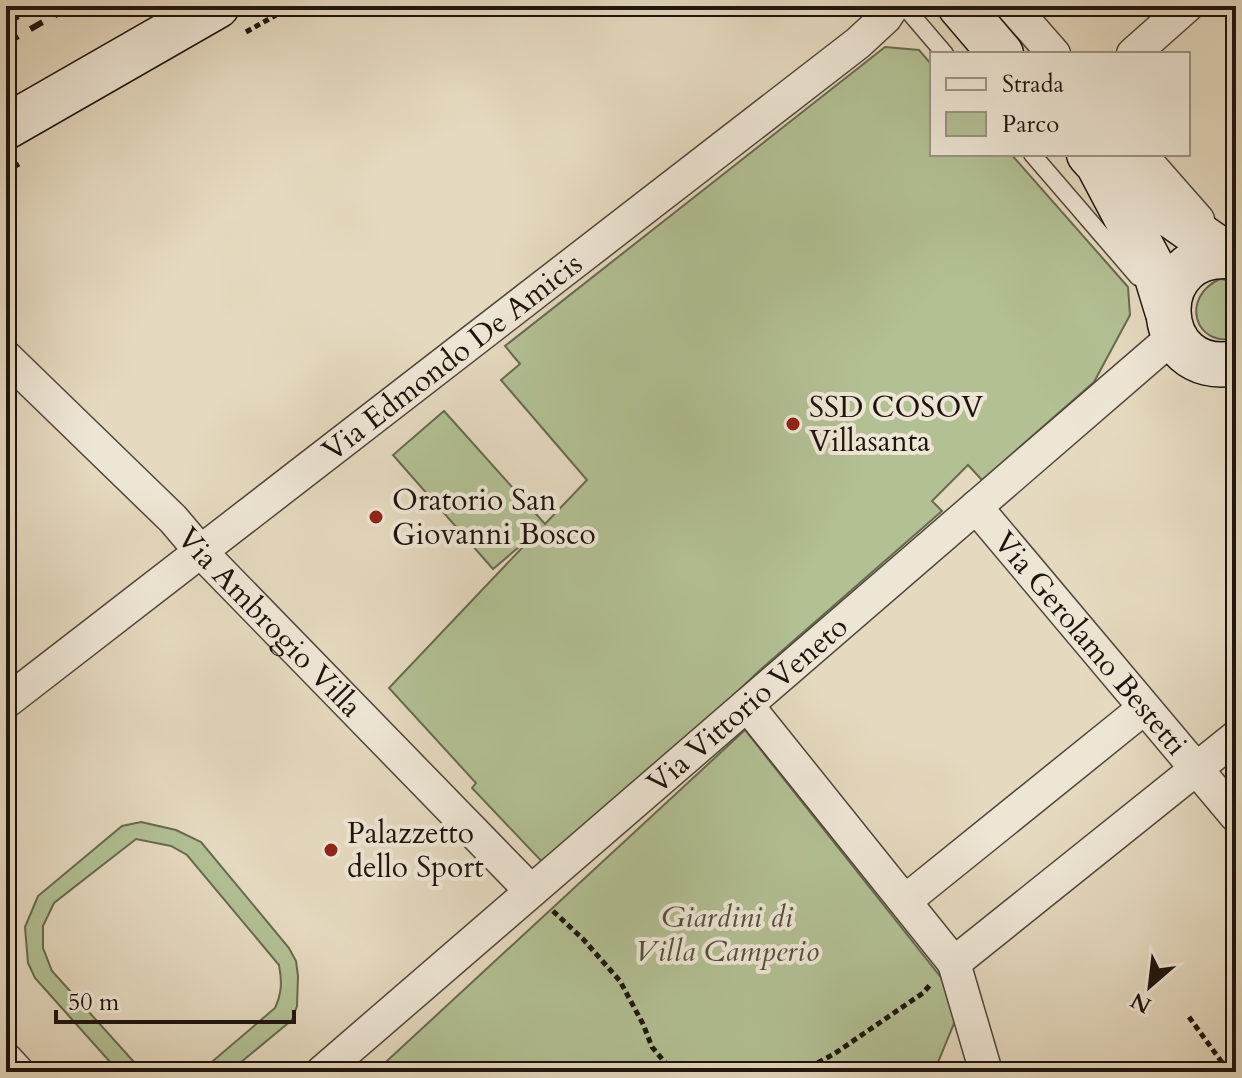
<svg xmlns="http://www.w3.org/2000/svg" width="1242" height="1078" font-family="Cardo,serif">
	<rect width="100%" height="100%" fill="#e5d9bf"/>
	<filter id="stains"><feTurbulence type="fractalNoise" baseFrequency=".0025" numOctaves="4"/><feColorMatrix values="0 0 0 0 .2 0 0 0 0 .09 0 0 0 0 .02 0 0 0 .5 -.17"/></filter>
	<radialGradient id="worn" r=".72"><stop offset=".6" stop-color="#630" stop-opacity="0"/><stop offset="1" stop-color="#630" stop-opacity=".3"/></radialGradient>
	<!-- green -->
	<g fill="#b2c094" stroke="#686a51" stroke-width="2">
		<path d="M 885,47 L 919,50 L 932,65 L 932,154 L 1011,154 L 1128,287 L 1130,315 L 1094,382 L 982,480 L 968,465 L 932,501 L 942,511 L 759,671 L 550,870 L 472,788 L 476,783 L 389,688 L 539,530 L 493,569 L 393,455 L 444,411 L 545,524 L 587,480 L 501,380 L 520,364 L 505,346 Z"/>
		<path d="M 1220,279 L 1236,281 L 1236,338 C 1194,348 1180,297 1220,279 Z"/>
		<path d="M 745,730 L 962,1004 L 934,1072 L 375,1072 Z"/>
		<path d="M 141,822 L 176,830 L 201,842 L 289,948 L 296,961 L 298,976 L 297,1006 L 292,1020 L 229,1072 L 200,1072 L 275,1008 C 282,993 282,981 279,965 L 187,855 L 171,846 L 136,839 L 54,903 L 43,926 L 43,948 L 52,971 L 143,1072 L 119,1072 L 35,978 L 28,963 L 25,927 L 38,896 L 122,826 Z"/>
	</g>
	<g fill="none" stroke-linecap="round" stroke-linejoin="round">
		<defs>
			<g id="lane">
				<path d="M 904,6 L 945,54"/>
				<path d="M 1032,154 L 1138,277"/>
			</g>
			<g id="street">
				<path d="M 1012,6 L 1054,54"/>
				<path d="M 1133,54 L 1187,6"/>
				<path d="M 1140,154 L 1198,220"/>
				<path id="s1" d="M 6,357 L 173,519 L 201,552 L 531,891"/>
				<path id="s2" d="M 976,507 L 1236,816"/>
				<path id="s3" d="M 6,702 L 858,43 L 885,18 L 893,6"/>
				<path d="M 747,705 L 954,963 L 1236,737"/>
				<path d="M 905,901 L 1143,709"/>
				<path d="M 954,963 L 986,1072"/>
				<path d="M 6,1059 L 18,1072"/>
				<path id="s4" d="M 322,1072 L 1174,336"/>
			</g>
			<g id="secondary">
				<path d="M 960,6 L 1001,54"/>
				<path d="M 6,127 L 217,6"/>
				<path d="M 1089,154 L 1098,164 L 1156,274 L 1167,310"/>
				<path d="M 1103,168 L 1229,256"/>
				<path d="M 1236,257 C 1143,244 1149,380 1236,363"/>
			</g>
		</defs>
		<!-- lane casing -->
		<use href="#lane" stroke="#50453a" stroke-width="19"/>
		<!-- street casing -->
		<use href="#street" stroke="#50453a" stroke-width="35"/>
		<!-- secondary casing -->
		<use href="#secondary" stroke="#1e140e" stroke-width="47"/>
		<!-- path -->
		<g stroke="#1e140e" stroke-width="5" stroke-dasharray="6 4" stroke-linecap="butt">
			<path d="M 246,32 L 292,6"/>
			<path d="M 6,171 L 19,164"/>
			<path d="M 553,911 L 583,939 L 620,981 L 643,1024 L 652,1047 L 673,1072"/>
			<path d="M 1189,1017 L 1229,1072"/>
			<path d="M 800,1072 L 834,1054 L 923,993 L 930,985"/>
		</g>
		<!-- lane -->
		<use href="#lane" stroke="#eee6d5" stroke-width="16"/>
		<!-- street -->
		<use href="#street" stroke="#eee6d5" stroke-width="32"/>
		<!-- secondary -->
		<use href="#secondary" stroke="#eee6d5" stroke-width="44"/>
		<!-- rail -->
		<g stroke="#1e140e" stroke-width="6" stroke-dasharray="14 14" stroke-linecap="butt">
			<path d="M 6,23 L 36,6"/>
			<path d="M 6,43 L 71,6"/>
		</g>
	</g>
	<!-- markers -->
	<g fill="#8f2418" stroke="#eee6d5" stroke-width="3">
		<circle cx="793" cy="424" r="8"/>
		<circle cx="376" cy="517" r="8"/>
		<circle cx="331" cy="850" r="8"/>
	</g>
	<g text-anchor="middle" dominant-baseline="central" stroke-width="8" stroke-linejoin="round" paint-order="stroke">
		<!-- street labels -->
		<g font-size="30" fill="#1e140e" stroke="#eee6d5">
			<text stroke="none"><textPath href="#s3" startOffset="564">Via Edmondo De Amicis</textPath></text>
			<text stroke="none"><textPath href="#s1" startOffset="374">Via Ambrogio Villa</textPath></text>
			<text stroke="none"><textPath href="#s2" startOffset="178">Via Gerolamo Bestetti</textPath></text>
			<text stroke="none"><textPath href="#s4" startOffset="562">Via Vittorio Veneto</textPath></text>
		</g>
		<!-- poi labels -->
		<g font-size="30" fill="#1e140e" stroke="#eee6d5" text-anchor="start">
			<text x="809" y="407">SSD COSOV<tspan x="809" dy="34">Villasanta</tspan></text>
			<text x="392" y="500">Oratorio San<tspan x="392" dy="34">Giovanni Bosco</tspan></text>
			<text x="347" y="833">Palazzetto<tspan x="347" dy="34">dello Sport</tspan></text>
		</g>
		<!-- park labels -->
		<g font-size="30" font-style="italic" fill="#52503d" stroke="#eee6d5">
			<text x="727" y="917">Giardini di<tspan x="727" dy="34">Villa Camperio</tspan></text>
		</g>
	</g>
	<!-- margin -->
	<rect width="1242" height="1078" fill="none" stroke="#e5d9bf" stroke-width="32"/>
	<rect x="8" y="8" width="1226" height="1062" fill="none" stroke="#1e140e" stroke-width="4"/>
	<rect x="16" y="16" width="1210" height="1046" fill="none" stroke="#1e140e" stroke-width="2"/>
	<!-- legend -->
	<rect x="930" y="52" width="260" height="104" fill="#eee6d5" stroke="#9b9285" stroke-width="2"/>
	<rect x="946" y="78" width="40" height="12" fill="#eee6d5" stroke="#9b9285" stroke-width="2"/>
	<text x="1002" y="92" font-size="24" fill="#1e140e">Strada</text>
	<rect x="946" y="112" width="40" height="24" fill="#b2c094" stroke="#9b9285" stroke-width="2"/>
	<text x="1002" y="132" font-size="24" fill="#1e140e">Parco</text>
	<!-- north arrow -->
	<g transform="translate(1150 986) rotate(208)" stroke="#eee6d5" stroke-width="6" paint-order="stroke">
	<path d="M0-6L14 30L0 20L-14 30Z" fill="#1e140e"/>
	<text y="-12" font-size="22" font-weight="bold" text-anchor="middle" fill="#1e140e">N</text>
	</g>
	<!-- scale -->
	<path d="M56 1010v12h238v-12" fill="none" stroke="#1e140e" stroke-width="4"/>
	<text x="68" y="1010" font-size="24" fill="#1e140e" stroke="#eee6d5" stroke-width="6" paint-order="stroke">50 m</text>
	<rect width="100%" height="100%" filter="url(#stains)"/>
	<rect width="100%" height="100%" fill="url(#worn)"/>
</svg>
